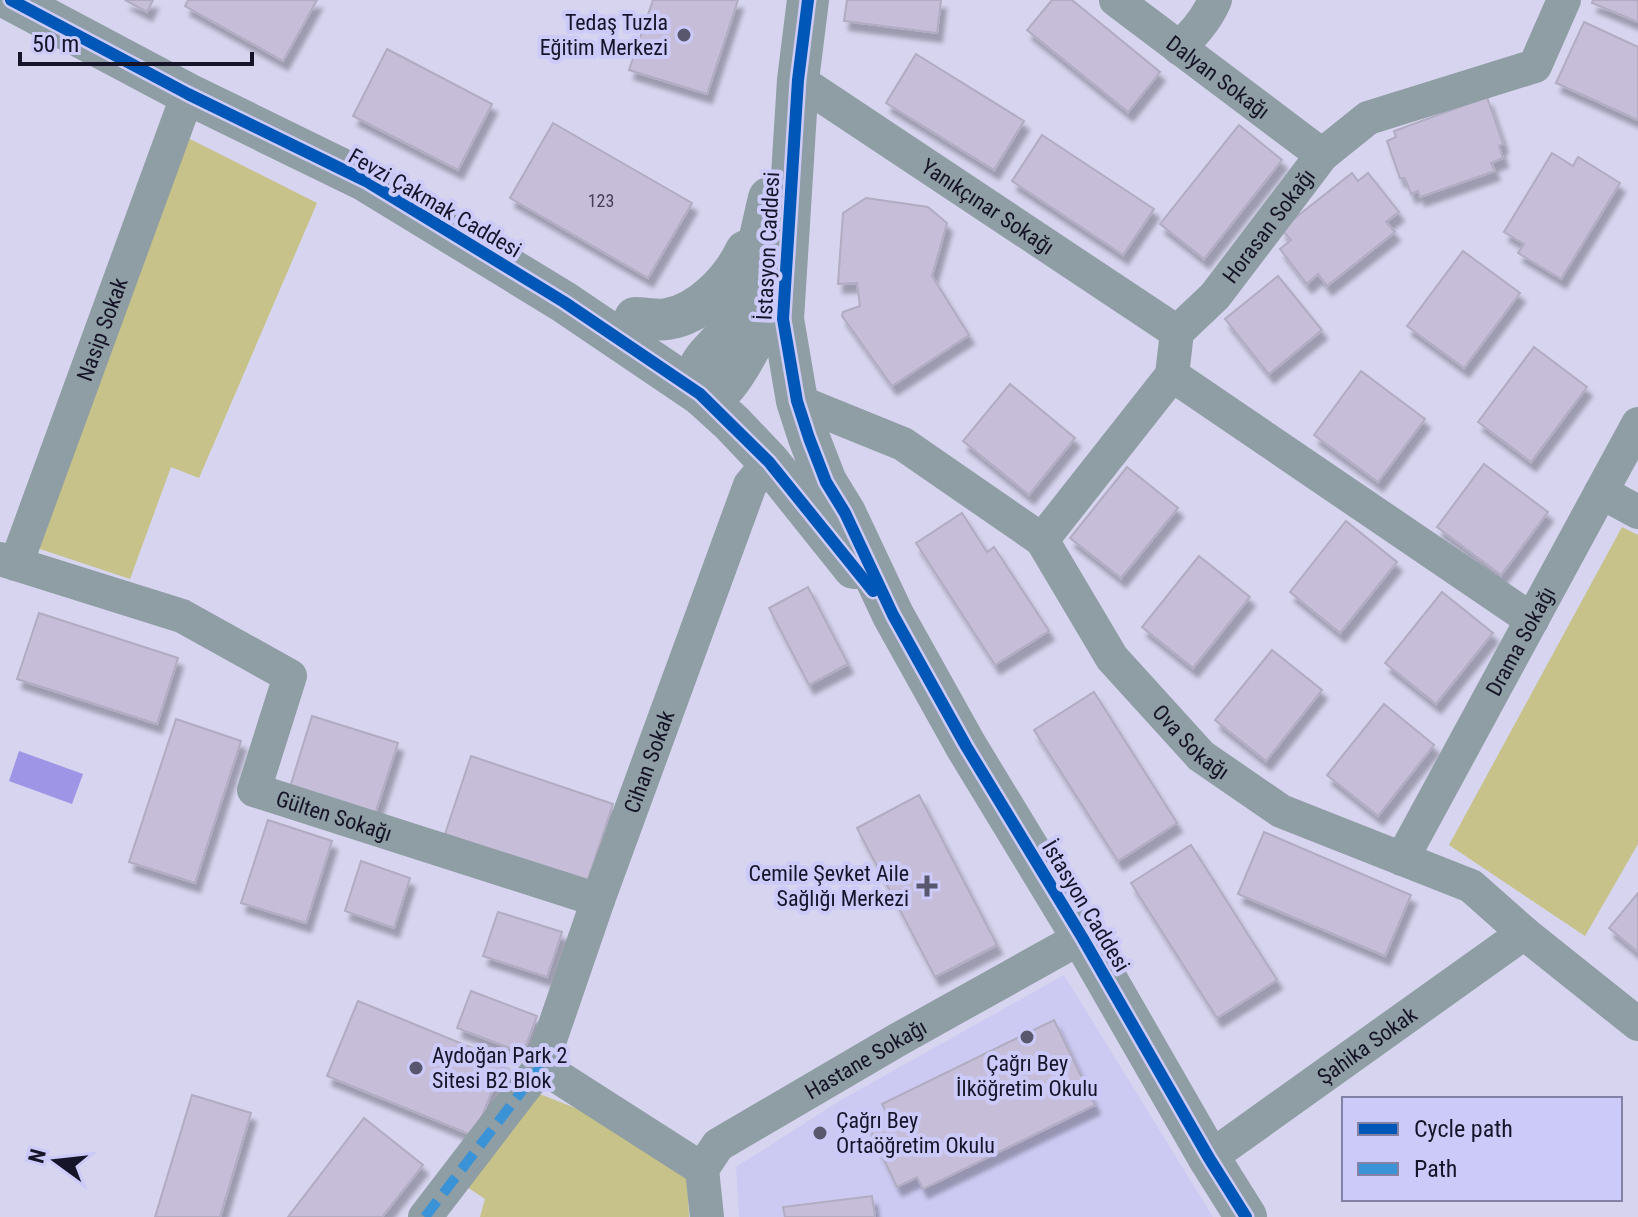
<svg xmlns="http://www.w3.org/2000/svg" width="1638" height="1217" font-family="'Roboto Condensed',sans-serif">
	<defs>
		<filter id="shadow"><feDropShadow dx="5" dy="9" stdDeviation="2" flood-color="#0004"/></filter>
	</defs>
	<rect width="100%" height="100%" fill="#d6d4ee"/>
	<!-- built -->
	<path fill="#cccaf2" d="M 1064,975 L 1213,1217 L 739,1217 L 736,1167 L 841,1100 Z"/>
	<!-- green -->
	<g fill="#c6c289">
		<path d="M 182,135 L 317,203 L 199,478 L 171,467 L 130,579 L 31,546 Z"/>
		<path d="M 1622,527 L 1638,535 L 1638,844 L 1585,936 L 1449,845 Z"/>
		<path d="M 537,1093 L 596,1116 L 687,1177 L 689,1217 L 480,1217 L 485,1199 L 464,1185 Z"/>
	</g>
	<!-- water -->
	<path fill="#9e95e7" d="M 19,751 L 83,774 L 72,804 L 9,781 Z"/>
	<!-- building -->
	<g fill="#c6bdd9" stroke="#b1acc1" stroke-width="2" filter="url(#shadow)">
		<path d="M 125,0 L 153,0 L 147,12 Z"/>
		<path d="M 188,0 L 317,0 L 283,61 L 185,6 Z"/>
		<path d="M 653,0 L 738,0 L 707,94 L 629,70 Z"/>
		<path d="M 847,0 L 941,0 L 937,33 L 844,21 Z"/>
		<path d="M 1052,0 L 1072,0 L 1160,72 L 1128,112 L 1027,30 Z"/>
		<path d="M 1593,0 L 1638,0 L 1638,22 L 1592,3 Z"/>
		<path d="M 1584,22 L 1638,47 L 1638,120 L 1556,83 Z"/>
		<path d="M 387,49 L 492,104 L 458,170 L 353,116 Z"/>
		<path d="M 916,54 L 1024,121 L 994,170 L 886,103 Z"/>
		<path d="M 1487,97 L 1503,144 L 1499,146 L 1503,158 L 1491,163 L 1495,171 L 1420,197 L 1418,191 L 1411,194 L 1405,178 L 1400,178 L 1387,141 L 1396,137 L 1394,131 Z"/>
		<path d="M 553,123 L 692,203 L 648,278 L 510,198 Z"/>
		<path d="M 1239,125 L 1282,160 L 1204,259 L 1160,224 Z"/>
		<path d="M 1042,135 L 1154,209 L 1123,255 L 1012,181 Z"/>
		<path d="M 1552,153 L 1573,166 L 1578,157 L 1620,183 L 1561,279 L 1518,253 L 1524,244 L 1504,232 Z"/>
		<path d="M 1352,173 L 1358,181 L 1368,173 L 1399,212 L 1386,222 L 1395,232 L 1327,286 L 1318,274 L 1307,284 L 1280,249 L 1291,240 L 1281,229 Z"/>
		<path d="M 866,198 L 928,207 L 947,223 L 932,276 L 969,335 L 892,386 L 842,316 L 843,312 L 860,306 L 857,283 L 838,284 L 843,213 Z"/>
		<path d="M 1463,251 L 1520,293 L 1464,368 L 1407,326 Z"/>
		<path d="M 1278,276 L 1322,330 L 1269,374 L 1225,319 Z"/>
		<path d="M 1534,347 L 1587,387 L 1531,462 L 1478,422 Z"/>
		<path d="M 1361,371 L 1425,419 L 1378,482 L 1314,435 Z"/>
		<path d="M 1010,384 L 1075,438 L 1029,495 L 963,441 Z"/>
		<path d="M 1484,464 L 1548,512 L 1501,575 L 1437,527 Z"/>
		<path d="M 1127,467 L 1178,508 L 1121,578 L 1070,538 Z"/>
		<path d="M 962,513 L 987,552 L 994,547 L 1049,631 L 995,665 L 916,543 Z"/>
		<path d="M 1346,521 L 1397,562 L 1340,633 L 1290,592 Z"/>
		<path d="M 1199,556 L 1250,597 L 1193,668 L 1142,627 Z"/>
		<path d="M 808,587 L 848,664 L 809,685 L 769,608 Z"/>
		<path d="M 1442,592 L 1493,633 L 1436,704 L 1385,663 Z"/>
		<path d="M 39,613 L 178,658 L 157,724 L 17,679 Z"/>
		<path d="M 1272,650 L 1322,690 L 1266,761 L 1215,720 Z"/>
		<path d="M 1094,692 L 1177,823 L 1118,861 L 1034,730 Z"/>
		<path d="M 1384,704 L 1434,745 L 1378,816 L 1327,775 Z"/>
		<path d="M 312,716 L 398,743 L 375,814 L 290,787 Z"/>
		<path d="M 176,719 L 241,741 L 195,883 L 129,862 Z"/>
		<path d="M 471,756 L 613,804 L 587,882 L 445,834 Z"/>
		<path d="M 919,795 L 997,945 L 935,977 L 857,828 Z"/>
		<path d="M 268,820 L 332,841 L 306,923 L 241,903 Z"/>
		<path d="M 1264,832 L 1411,895 L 1385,956 L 1238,894 Z"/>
		<path d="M 1191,845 L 1277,980 L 1217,1018 L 1131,883 Z"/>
		<path d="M 361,861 L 410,878 L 394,928 L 345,911 Z"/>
		<path d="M 1638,893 L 1638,952 L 1609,928 Z"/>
		<path d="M 498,912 L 562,932 L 547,977 L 483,956 Z"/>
		<path d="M 471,991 L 537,1016 L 523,1053 L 457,1028 Z"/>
		<path d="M 358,1001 L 504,1061 L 474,1136 L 327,1076 Z"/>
		<path d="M 1054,1020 L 1095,1105 L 923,1189 L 917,1177 L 897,1187 L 868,1126 L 888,1116 L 882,1104 Z"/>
		<path d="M 192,1095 L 251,1113 L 220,1217 L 155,1217 Z"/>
		<path d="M 364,1118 L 423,1165 L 382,1217 L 288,1217 Z"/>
		<path d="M 872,1196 L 875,1217 L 785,1217 L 783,1207 Z"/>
	</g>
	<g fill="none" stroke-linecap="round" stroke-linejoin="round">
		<!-- minor -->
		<g stroke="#8f9da4" stroke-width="34">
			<path id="s1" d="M 1116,0 L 1322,155"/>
			<path d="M 1179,48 C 1194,34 1207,19 1215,0"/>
			<path id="s2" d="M 798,80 L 1177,332"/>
			<path d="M 1172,375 L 1532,620"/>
			<path id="s3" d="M 797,401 L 903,444 L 1042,540 L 1112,658 L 1201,756 L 1281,811 L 1471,886 L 1524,933 L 1638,1024"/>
			<path d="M 1601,492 L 1638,512"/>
			<path id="s4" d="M 1042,540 L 1172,375 L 1177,332 L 1215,296 L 1322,155 L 1368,118 L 1535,66 L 1564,0"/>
			<path id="s5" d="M 0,559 L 182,616 L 290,676 L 254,790 L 598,900"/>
			<path id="s6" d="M 16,564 L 188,94"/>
			<path id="s7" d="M 1402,859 L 1638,424"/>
			<path id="s8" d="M 1209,1158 L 1524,933"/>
			<path id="s9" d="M 702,1169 L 541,1066 L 598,900 L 750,485 L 769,462"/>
			<path d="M 425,1217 L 541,1066"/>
			<path id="s10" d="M 707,1217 L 702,1169 L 718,1145 L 899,1039 L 1082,937"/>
		</g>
		<!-- tertiary -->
		<g stroke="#8f9da4" stroke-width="42">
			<path d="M 11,0 L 188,94 L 366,181 L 564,302 L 700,394 L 732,423 L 769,462 L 854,568"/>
			<path d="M 808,0 L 798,80 L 783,319 L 797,401 L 809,438 L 826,482 L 845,513 L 893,615 L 966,746 L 1082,937 L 1209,1158 L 1246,1217"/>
			<path d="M 635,318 C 645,318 657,321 667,319 C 701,314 732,280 746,251"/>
			<path d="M 700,394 C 689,357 717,354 732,325 C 751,286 759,240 769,198"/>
			<path d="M 700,394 C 706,395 713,396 719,392 C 734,381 759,332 765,314"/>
		</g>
		<!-- quiet -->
		<path stroke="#3993d6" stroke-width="10" stroke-dasharray="20 10" stroke-linecap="butt" d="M 425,1217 L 541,1066"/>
		<defs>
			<g id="cycleway">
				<path d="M 11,0 L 188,94 L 366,181 L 564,302 L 700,394 L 769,462 L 873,591"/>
				<path d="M 808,0 L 798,80 L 783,319 L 797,401 L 809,438 L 826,482 L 845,513 L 893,615 L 966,746 L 1082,937 L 1209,1158 L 1246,1217"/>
			</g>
		</defs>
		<!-- cycleway casing -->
		<use href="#cycleway" stroke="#cccaf8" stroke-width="17"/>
		<!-- cycleway -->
		<use href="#cycleway" stroke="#0057b8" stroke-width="12"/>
	</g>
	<!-- markers -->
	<g fill="#59576d" stroke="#cccaf8" stroke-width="3">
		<circle cx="684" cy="35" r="8"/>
		<path d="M923 874h8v8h8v8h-8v8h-8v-8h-8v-8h8z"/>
		<circle cx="1027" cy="1037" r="8"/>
		<circle cx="416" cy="1068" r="8"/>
		<circle cx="820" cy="1133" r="8"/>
	</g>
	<g text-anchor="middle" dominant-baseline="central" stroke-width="8" stroke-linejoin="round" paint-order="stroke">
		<!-- number labels -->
		<g font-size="18" fill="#454157">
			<text x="601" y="200">123</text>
		</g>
		<!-- poi labels -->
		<g font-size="22" fill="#161428" stroke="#cccaf8" text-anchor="end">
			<text x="668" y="22">Tedaş Tuzla<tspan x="668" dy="25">Eğitim Merkezi</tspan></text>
			<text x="909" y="873">Cemile Şevket Aile<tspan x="909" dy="25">Sağlığı Merkezi</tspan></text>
			<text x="432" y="1055" text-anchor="start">Aydoğan Park 2<tspan x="432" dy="25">Sitesi B2 Blok</tspan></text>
			<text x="1027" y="1063" text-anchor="middle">Çağrı Bey<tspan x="1027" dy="25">İlköğretim Okulu</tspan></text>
			<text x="836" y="1120" text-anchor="start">Çağrı Bey<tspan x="836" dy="25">Ortaöğretim Okulu</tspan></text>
		</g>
		<!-- street labels -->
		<g font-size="22" fill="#161428" stroke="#cccaf8">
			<text stroke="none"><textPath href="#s1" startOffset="128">Dalyan Sokağı</textPath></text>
			<text transform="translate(435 203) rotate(30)">Fevzi Çakmak Caddesi</text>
			<text stroke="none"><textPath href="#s2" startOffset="228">Yanıkçınar Sokağı</textPath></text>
			<text stroke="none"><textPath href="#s4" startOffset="394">Horasan Sokağı</textPath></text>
			<text transform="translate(768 246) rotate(-87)">İstasyon Caddesi</text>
			<text stroke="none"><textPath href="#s6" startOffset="250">Nasip Sokak</textPath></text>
			<text stroke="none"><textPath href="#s7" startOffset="248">Drama Sokağı</textPath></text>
			<text stroke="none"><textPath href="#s3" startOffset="536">Ova Sokağı</textPath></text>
			<text stroke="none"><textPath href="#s9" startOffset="514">Cihan Sokak</textPath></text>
			<text stroke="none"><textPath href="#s5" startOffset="518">Gülten Sokağı</textPath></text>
			<text transform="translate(1086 906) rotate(59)">İstasyon Caddesi</text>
			<text stroke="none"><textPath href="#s8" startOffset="194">Şahika Sokak</textPath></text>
			<text stroke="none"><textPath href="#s10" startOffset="248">Hastane Sokağı</textPath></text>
		</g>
	</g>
	<!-- legend -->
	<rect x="1342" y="1097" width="280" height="104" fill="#cccaf8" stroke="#8381a5" stroke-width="2"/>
	<rect x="1358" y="1123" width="40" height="12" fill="#0057b8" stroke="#8381a5" stroke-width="2"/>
	<text x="1414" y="1137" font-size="24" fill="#161428">Cycle path</text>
	<rect x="1358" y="1163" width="40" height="12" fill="#3993d6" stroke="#8381a5" stroke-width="2"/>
	<text x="1414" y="1177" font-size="24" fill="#161428">Path</text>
	<!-- north arrow -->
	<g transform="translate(56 1161) rotate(285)" stroke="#cccaf8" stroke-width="6" paint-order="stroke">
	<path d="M0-6L14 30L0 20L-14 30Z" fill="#161428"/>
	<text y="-12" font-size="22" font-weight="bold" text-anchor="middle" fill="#161428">N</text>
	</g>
	<!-- scale -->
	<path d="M20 52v12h232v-12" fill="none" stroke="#161428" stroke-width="4"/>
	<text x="32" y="52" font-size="24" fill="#161428" stroke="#cccaf8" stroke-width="6" paint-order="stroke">50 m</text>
</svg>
